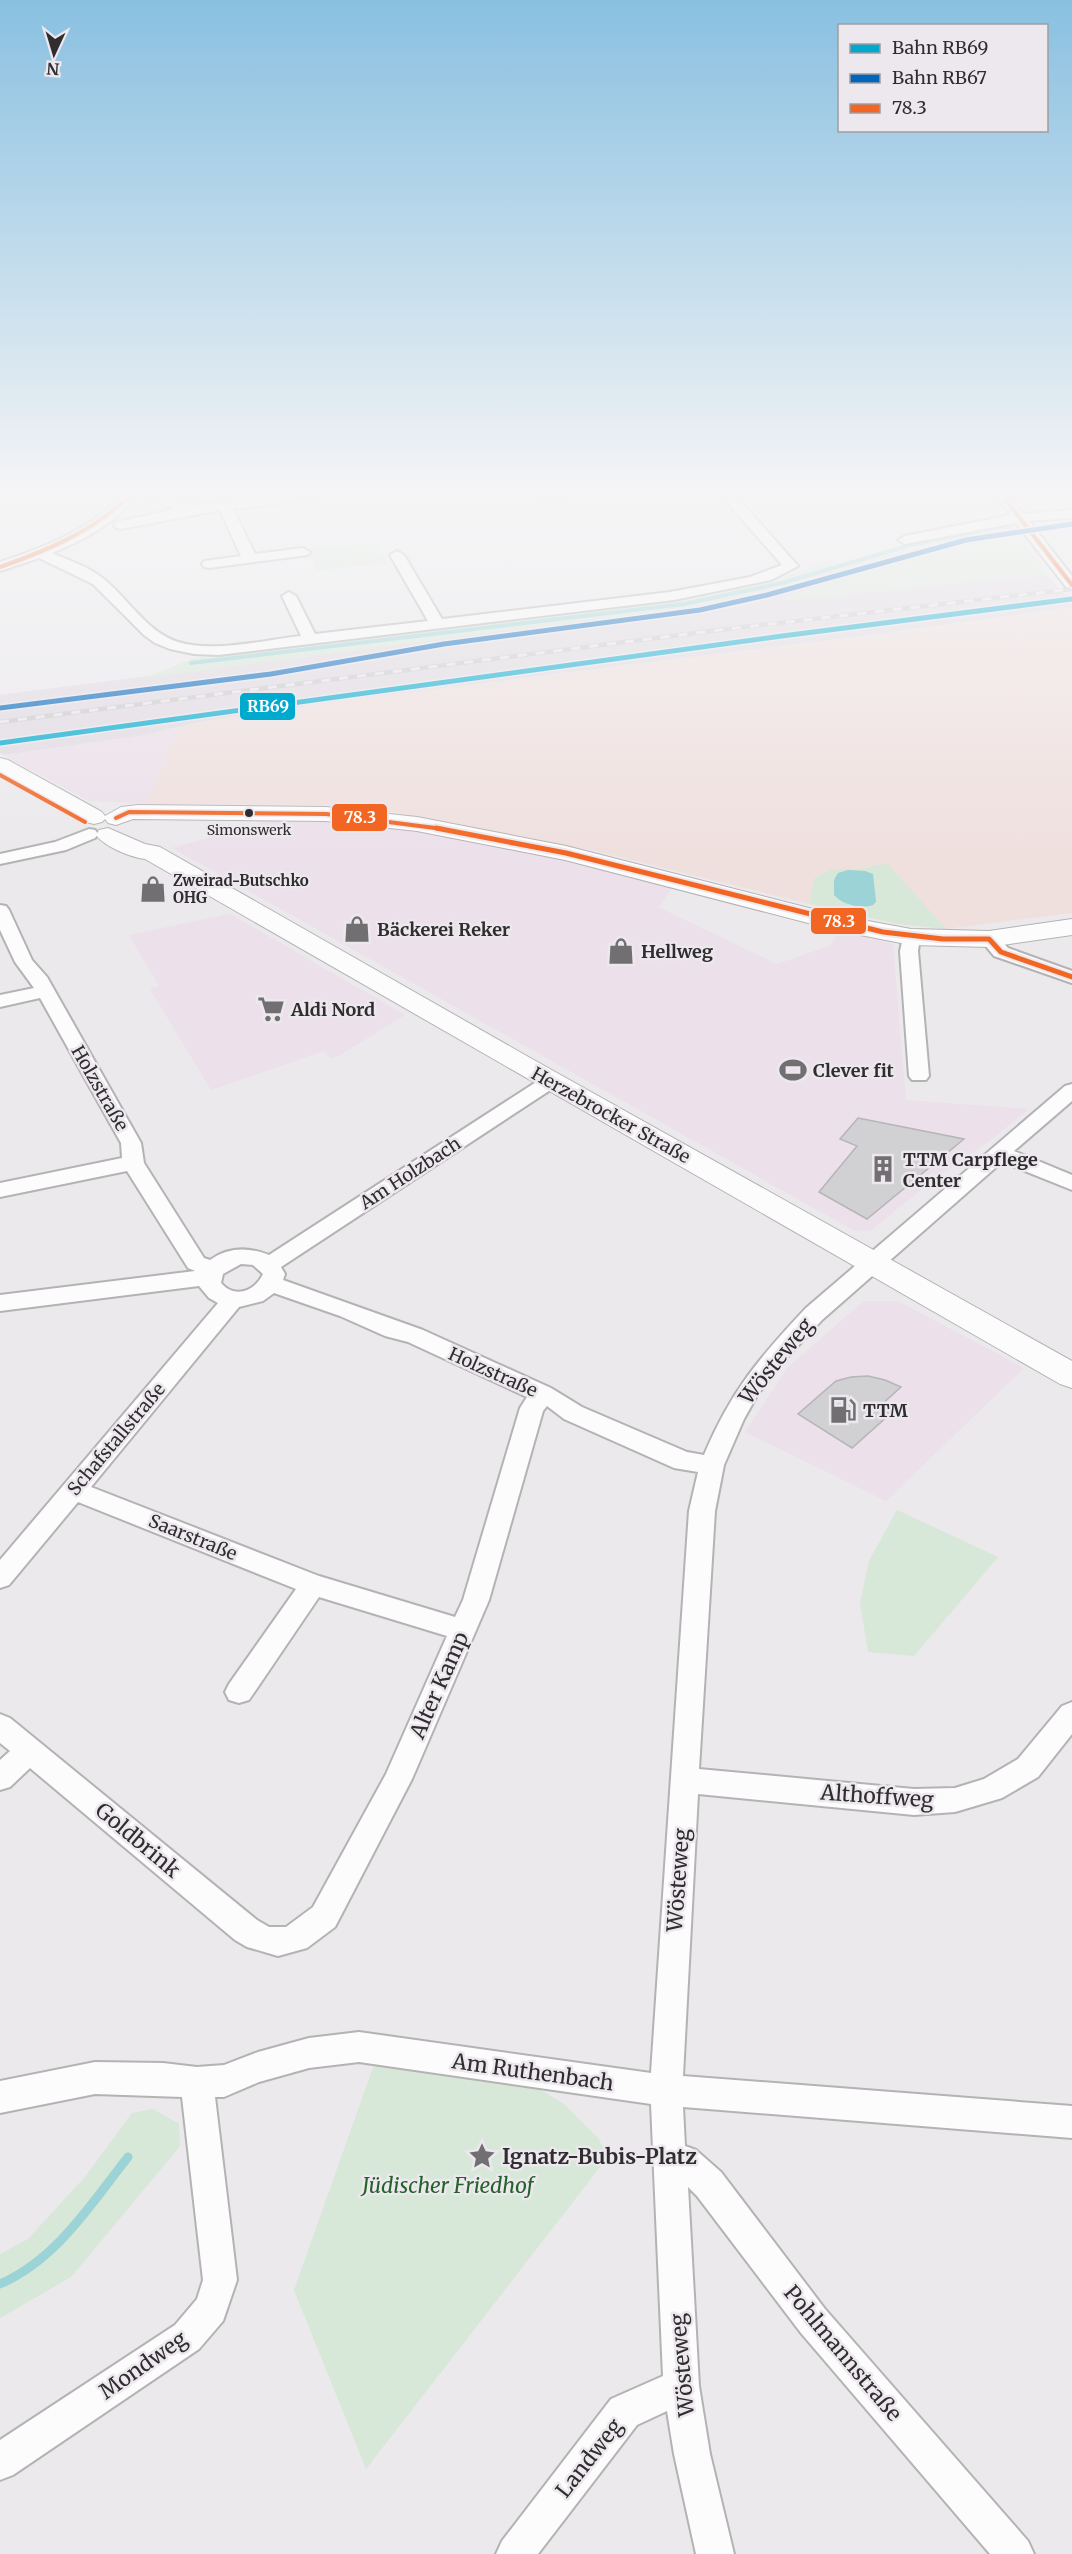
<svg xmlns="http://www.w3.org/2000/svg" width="1072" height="2554" font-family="Merriweather,serif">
	<rect width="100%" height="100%" fill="#ebe9ec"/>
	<!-- commercial -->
	<g fill="#ece0ea">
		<path d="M 180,727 L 146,804 L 89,801 L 3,755 L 144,735 Z"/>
		<path d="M 262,819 L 314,820 L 419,832 L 557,859 L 673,888 L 658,907 L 777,964 L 829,946 L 840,930 L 893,944 L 906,1100 L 1029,1109 L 988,1142 L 933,1180 L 874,1228 L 868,1231 L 853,1230 L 172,848 L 260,824 Z"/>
		<path d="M 229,914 L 230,914 L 405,1015 L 342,1054 L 331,1059 L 324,1051 L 211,1090 L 150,989 L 159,986 L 129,935 Z"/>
		<path d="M 864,1301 L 898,1301 L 1024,1368 L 886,1501 L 745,1432 L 788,1367 Z"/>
	</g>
	<!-- industrial -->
	<path fill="#efe0de" d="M 1072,607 L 1072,913 L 946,929 L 887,864 L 860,869 L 831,869 L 814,878 L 809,904 L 595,851 L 398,813 L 327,805 L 146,804 L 180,727 L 204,721 L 360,698 L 846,638 Z"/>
	<!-- built -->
	<path fill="#e0dae2" d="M 1015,528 L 1019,534 L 908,559 L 784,598 L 785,600 L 1047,575 L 1072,602 L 1072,607 L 846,638 L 360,698 L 204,721 L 144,735 L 3,755 L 0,753 L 0,695 L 688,607 L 785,586 L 914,548 Z"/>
	<!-- green -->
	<g fill="#d7e7d8">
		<path d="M 166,495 L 219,495 L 224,503 L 193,506 Z"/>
		<path d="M 529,495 L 563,495 L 578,516 L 545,520 Z"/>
		<path d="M 1011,524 L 1015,528 L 914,548 L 785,586 L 688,607 L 145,678 L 194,658 L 681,599 L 743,587 L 810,569 L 805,566 L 832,560 L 836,563 L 828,567 L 908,544 Z"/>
		<path d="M 1019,534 L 1047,575 L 785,600 L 783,598 L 908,559 Z"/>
		<path d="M 375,542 L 387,563 L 317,571 L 307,550 Z"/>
		<path d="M 887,863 L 946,929 L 897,924 L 809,904 L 814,878 L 831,869 L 860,869 Z"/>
		<path d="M 897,1510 L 998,1557 L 914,1656 L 868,1652 L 860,1603 L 869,1561 Z"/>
		<path d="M 375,2062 L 539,2089 L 564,2104 L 598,2138 L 605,2151 L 604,2162 L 366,2469 L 294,2290 Z"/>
		<path d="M 153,2109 L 179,2124 L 180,2146 L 71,2277 L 0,2318 L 0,2254 L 28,2239 L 85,2177 L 132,2113 Z"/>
	</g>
	<!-- water -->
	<path fill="#9bd3d6" d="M 848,870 L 865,871 L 873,874 L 876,902 L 873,905 C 860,909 843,905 834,895 L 834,880 L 838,873 Z"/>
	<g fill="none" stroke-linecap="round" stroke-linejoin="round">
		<!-- stream-far1 -->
		<path stroke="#9bd3d6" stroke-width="4" d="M 191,663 L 684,604 L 782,583 L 911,545 L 1008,526"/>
		<!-- stream -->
		<path stroke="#9bd3d6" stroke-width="9" d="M 0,2284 C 57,2259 91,2204 128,2157"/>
	</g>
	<!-- building -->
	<g fill="#d1d0d2" stroke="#b7b5b7" stroke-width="1.5">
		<path d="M 858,1118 L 964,1139 L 867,1219 L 819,1192 L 857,1146 L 840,1139 Z"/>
		<path d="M 868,1376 L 885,1380 L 901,1387 L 879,1407 L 890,1414 L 852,1448 L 798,1414 L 836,1381 L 851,1377 Z"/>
	</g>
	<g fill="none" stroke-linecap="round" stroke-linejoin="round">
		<defs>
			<g id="street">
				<path d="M 123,495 L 137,495 C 116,523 84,540 52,553 C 70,561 90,567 105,580 C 129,600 147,632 178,642 C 213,653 264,640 301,636 L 282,596 L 289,592 L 296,596 L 315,634 L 428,621 L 390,555 L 397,551 L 404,555 L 442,619 L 670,592 L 750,577 L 782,565 L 721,495 L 735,495 L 798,566 L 771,580 L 674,600 L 219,655 L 194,654 L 170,649 L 155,643 L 144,635 L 93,584 L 39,558 L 0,571 L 0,562 C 45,547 89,530 123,495 Z"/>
				<path d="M 145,495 L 164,495 L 191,506 L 276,495 L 320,495 L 314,499 L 233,509 L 255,554 L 303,548 L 310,552 L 308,555 L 209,568 L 204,567 L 202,564 L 204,561 L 241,556 L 220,510 L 121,529 L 116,528 L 114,525 L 116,522 L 175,509 Z"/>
				<path d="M 996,495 L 1009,495 L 1023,514 L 1072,510 L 1072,518 L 1029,521 L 1072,576 L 1072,589 L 1067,588 L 1016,523 L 905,544 L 898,540 L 905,536 L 1011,515 Z"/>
				<path d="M 89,829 L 95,830 L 98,834 L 95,838 L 66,850 L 0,864 L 0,854 L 55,842 Z"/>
				<path d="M 0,905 L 6,906 L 9,910 L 32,960 L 47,977 L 141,1143 L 144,1163 L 204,1258 L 210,1260 C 228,1247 249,1247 269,1255 L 544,1077 L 551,1075 L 558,1077 L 561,1081 L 558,1085 L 281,1267 L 285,1274 L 283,1280 L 423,1330 L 551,1388 L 582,1407 L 687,1452 L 704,1455 C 731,1391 759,1358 806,1308 L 1065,1086 L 1072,1084 L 1072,1101 L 1014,1151 L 1072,1175 L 1072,1190 L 1002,1162 L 822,1320 L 784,1361 L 758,1394 L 744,1419 L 724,1465 L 715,1511 L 699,1769 L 914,1789 L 955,1788 L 984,1779 L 1018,1759 L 1062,1706 L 1072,1702 L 1072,1734 L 1038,1777 L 1002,1798 L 955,1812 L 914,1815 L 698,1794 L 683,2076 L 1072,2106 L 1072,2138 L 683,2107 L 685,2146 L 696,2150 L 721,2172 L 825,2309 L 1028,2541 L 1034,2554 L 990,2554 L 801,2333 L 697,2196 L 688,2187 L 699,2386 L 710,2454 L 734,2554 L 696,2554 L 674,2454 L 667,2411 L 637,2425 L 538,2554 L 496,2554 L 502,2541 L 611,2399 L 663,2376 L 651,2104 L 359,2062 L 309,2068 L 259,2082 L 224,2097 L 215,2097 L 237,2280 L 223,2321 L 199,2349 L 13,2475 L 0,2480 L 0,2440 L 175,2325 L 197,2299 L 203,2280 L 182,2097 L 95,2094 L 0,2113 L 0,2081 L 95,2062 L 163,2063 L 197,2067 L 224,2065 L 258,2052 L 309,2038 L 359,2032 L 651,2073 L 689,1511 L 698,1472 L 674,1468 L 564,1419 L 547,1406 L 543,1411 L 489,1600 L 412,1779 L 335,1927 L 307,1948 L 278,1956 L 247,1947 L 235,1940 L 30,1768 L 10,1787 L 0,1790 L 0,1760 L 10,1751 L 0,1743 L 0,1714 L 10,1718 L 257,1920 L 269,1927 L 286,1927 L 313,1907 L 386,1774 L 447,1636 L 319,1597 L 249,1700 L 239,1703 L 229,1700 L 225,1692 L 229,1684 L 296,1589 L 78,1502 L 9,1585 L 0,1588 L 0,1560 L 218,1303 L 209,1298 L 199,1286 L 0,1311 L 0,1295 L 195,1271 L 188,1268 L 127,1171 L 0,1197 L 0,1183 L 122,1158 L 121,1143 L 40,998 L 0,1007 L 0,995 L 34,988 L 15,962 L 0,930 ZM 241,1264 L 253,1265 L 263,1274 C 255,1291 235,1299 221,1283 L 223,1274 ZM 274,1293 L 340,1316 L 385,1336 L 408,1342 L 527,1397 L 520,1408 L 463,1600 L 455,1617 L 319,1576 L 91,1487 L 239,1307 L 263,1301 Z"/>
				<path d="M 911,931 L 918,933 L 920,937 L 918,951 L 929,1076 L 926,1080 L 912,1080 L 909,1076 L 900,951 L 904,933 Z"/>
				<path d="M 989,933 L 996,935 L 1008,948 L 1072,971 L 1072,983 L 994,956 L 980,939 L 982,935 Z"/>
			</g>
			<g id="secondary">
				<path d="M 0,758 L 8,760 L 102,812 L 105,816 L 121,807 L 138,805 L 326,807 L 417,817 L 566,846 L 836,915 L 911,929 L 989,931 L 1072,919 L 1072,935 L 989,947 L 911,945 L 835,930 L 565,860 L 417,831 L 326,821 L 133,819 L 116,825 L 108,823 L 105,819 L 102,822 L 94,824 L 86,822 L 0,774 Z"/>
				<path d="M 108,828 L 145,844 L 160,847 L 525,1055 L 1072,1361 L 1072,1388 L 1060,1384 L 145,859 C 130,857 105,847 96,835 L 99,830 Z"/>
			</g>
		</defs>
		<!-- street casing -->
		<use href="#street" stroke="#b4b3b4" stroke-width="4"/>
		<!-- secondary casing -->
		<use href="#secondary" stroke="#b4b3b4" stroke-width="2"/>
		<!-- street -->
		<use href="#street" fill="#fcfcfc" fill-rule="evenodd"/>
		<!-- secondary -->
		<use href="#secondary" fill="#fcfcfc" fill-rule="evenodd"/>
		<defs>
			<path id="rail" d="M 0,722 L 719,630 L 1072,589"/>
		</defs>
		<!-- rail casing -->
		<use href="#rail" stroke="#cbcacb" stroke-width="4.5"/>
		<!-- rail -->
		<use href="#rail" stroke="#ece8ed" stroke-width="3" stroke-dasharray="9" stroke-linecap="butt"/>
		<defs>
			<g id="bus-1-far1">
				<path d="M 1002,495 L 1072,585"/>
				<path d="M 0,567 C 49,550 93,531 131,495"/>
				<path d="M 0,775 L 85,822"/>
				<path d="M 116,818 L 129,812 L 326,814 L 443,829"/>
			</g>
			<path id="bus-1" d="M 436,828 L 566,853 L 883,932 L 943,939 L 989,939 L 1001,952 L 1072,977"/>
		</defs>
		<!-- bus-1-far1 casing -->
		<use href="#bus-1-far1" stroke="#ece8ed" stroke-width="7"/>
		<!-- bus-1 casing -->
		<use href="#bus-1" stroke="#ece8ed" stroke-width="9"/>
		<!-- bus-1-far1 -->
		<use href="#bus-1-far1" stroke="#f26522" stroke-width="4"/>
		<!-- bus-1 -->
		<use href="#bus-1" stroke="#f26522" stroke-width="5"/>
		<defs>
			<path id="rail-1" d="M 0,743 L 782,636 L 1072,599"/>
			<path id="rail-2" d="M 0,708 L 271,674 L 444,644 L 700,610 L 767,595 L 966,540 L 1072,524"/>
		</defs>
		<!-- rail-1 casing -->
		<use href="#rail-1" stroke="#ece8ed" stroke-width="8"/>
		<!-- rail-2 casing -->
		<use href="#rail-2" stroke="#ece8ed" stroke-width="8"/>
		<!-- rail-1 -->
		<use href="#rail-1" stroke="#00a9ce" stroke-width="5"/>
		<!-- rail-2 -->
		<use href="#rail-2" stroke="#0065bd" stroke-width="5"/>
	</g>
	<!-- sky -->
	<linearGradient id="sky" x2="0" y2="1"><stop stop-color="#89c0e1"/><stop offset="0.58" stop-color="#f6f5f6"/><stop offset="1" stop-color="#f6f5f6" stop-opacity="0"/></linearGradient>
	<rect width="1072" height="853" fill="url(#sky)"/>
	<!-- icons -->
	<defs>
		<symbol id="shop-bare" viewBox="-9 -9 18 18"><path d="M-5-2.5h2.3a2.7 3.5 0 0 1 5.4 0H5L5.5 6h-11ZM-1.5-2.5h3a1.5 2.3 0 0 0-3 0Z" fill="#716f71" stroke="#ece8ed" stroke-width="2.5" paint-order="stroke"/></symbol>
		<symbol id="supermarket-bare" viewBox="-9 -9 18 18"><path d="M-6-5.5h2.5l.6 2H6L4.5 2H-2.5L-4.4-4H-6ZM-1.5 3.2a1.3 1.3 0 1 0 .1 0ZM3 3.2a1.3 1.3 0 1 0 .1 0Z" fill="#716f71" stroke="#ece8ed" stroke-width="2.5" paint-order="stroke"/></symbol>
		<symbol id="stadium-bare" viewBox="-9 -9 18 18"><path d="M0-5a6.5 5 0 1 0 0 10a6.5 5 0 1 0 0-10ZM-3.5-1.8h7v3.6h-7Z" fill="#716f71" stroke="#ece8ed" stroke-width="2.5" paint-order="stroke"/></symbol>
		<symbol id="building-bare" viewBox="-9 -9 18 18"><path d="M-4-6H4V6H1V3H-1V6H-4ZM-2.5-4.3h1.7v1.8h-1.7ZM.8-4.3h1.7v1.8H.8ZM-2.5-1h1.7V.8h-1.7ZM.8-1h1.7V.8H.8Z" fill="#716f71" stroke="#ece8ed" stroke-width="2.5" paint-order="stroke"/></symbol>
		<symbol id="fuel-bare" viewBox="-9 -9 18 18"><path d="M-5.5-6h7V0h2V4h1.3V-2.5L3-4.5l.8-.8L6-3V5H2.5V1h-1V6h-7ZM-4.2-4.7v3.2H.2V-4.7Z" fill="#716f71" stroke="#ece8ed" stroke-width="2.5" paint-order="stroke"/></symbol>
		<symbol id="sight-bare" viewBox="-9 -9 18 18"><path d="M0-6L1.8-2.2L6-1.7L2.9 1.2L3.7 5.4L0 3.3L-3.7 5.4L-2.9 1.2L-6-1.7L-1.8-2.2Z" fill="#716f71" stroke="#ece8ed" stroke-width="2.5" paint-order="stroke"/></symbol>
	</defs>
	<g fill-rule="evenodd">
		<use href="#shop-bare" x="134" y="870" width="38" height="38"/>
		<use href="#shop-bare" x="338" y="910" width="38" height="38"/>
		<use href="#shop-bare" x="602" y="932" width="38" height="38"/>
		<use href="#supermarket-bare" x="252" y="990" width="38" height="38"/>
		<use href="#stadium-bare" x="774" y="1051" width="38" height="38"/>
		<use href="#building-bare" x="864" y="1150" width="38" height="38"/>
		<use href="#fuel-bare" x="824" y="1391" width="38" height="38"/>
		<use href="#sight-bare" x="463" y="2137" width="38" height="38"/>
	</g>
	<!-- markers -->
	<circle fill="#2f2d2f" stroke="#ece8ed" stroke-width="2" cx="249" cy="813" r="5"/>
	<g text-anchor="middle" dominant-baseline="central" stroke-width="5" stroke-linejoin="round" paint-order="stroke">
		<!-- far-bus labels -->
		<g font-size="14" fill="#2f2d2f" stroke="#ece8ed">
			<text x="249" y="830">Simonswerk</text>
		</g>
		<!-- far-poi labels -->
		<g font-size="15" font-weight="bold" fill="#2f2d2f" stroke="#ece8ed" text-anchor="start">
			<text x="173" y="880">Zweirad-Butschko<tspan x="173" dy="17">OHG</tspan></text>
		</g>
		<!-- poi labels -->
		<g font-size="18" font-weight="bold" fill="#2f2d2f" stroke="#ece8ed" text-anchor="start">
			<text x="377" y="929">Bäckerei Reker</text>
			<text x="641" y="951">Hellweg</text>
			<text x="291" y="1009">Aldi Nord</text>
			<text x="813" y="1070">Clever fit</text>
			<text x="903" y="1159">TTM Carpflege<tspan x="903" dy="21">Center</tspan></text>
			<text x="863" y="1410">TTM</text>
		</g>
		<!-- street labels -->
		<g font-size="18" fill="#2f2d2f" stroke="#ece8ed">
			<text transform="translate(100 1088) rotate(60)">Holzstraße</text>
			<text transform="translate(611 1115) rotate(29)">Herzebrocker Straße</text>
			<text transform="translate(410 1173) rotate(-33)">Am Holzbach</text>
			<text transform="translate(493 1372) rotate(24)">Holzstraße</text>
			<text transform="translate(116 1439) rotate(-50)">Schafstallstraße</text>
			<text transform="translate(193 1537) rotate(22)">Saarstraße</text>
		</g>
		<!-- near-street labels -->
		<g font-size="21" fill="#2f2d2f" stroke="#ece8ed">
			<text transform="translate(776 1361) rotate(-51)">Wösteweg</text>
			<text transform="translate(439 1685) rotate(-66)">Alter Kamp</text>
			<text transform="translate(877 1796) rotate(4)">Althoffweg</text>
			<text transform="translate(138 1840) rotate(40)">Goldbrink</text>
			<text transform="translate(678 1880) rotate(-86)">Wösteweg</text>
			<text transform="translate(533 2072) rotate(8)">Am Ruthenbach</text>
			<text transform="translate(843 2353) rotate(50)">Pohlmannstraße</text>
			<text transform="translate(143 2365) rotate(-35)">Mondweg</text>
			<text transform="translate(682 2365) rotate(-95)">Wösteweg</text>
			<text transform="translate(589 2458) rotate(-52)">Landweg</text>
		</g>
		<!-- near-poi labels -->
		<g font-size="21" font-weight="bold" fill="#2f2d2f" stroke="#ece8ed" text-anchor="start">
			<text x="502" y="2156">Ignatz-Bubis-Platz</text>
		</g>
		<!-- near-park labels -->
		<g font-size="21" font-style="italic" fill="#23632a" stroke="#ece8ed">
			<text x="448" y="2185">Jüdischer Friedhof</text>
		</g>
	</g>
	<g stroke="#ece8ed" stroke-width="2">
		<rect x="239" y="692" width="57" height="29" rx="6" fill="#00a9ce"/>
		<rect x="331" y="803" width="57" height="29" rx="6" fill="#f26522"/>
		<rect x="810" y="907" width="57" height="28" rx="6" fill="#f26522"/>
	</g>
	<g font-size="16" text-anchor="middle" font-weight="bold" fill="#fff">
		<text x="268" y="712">RB69</text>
		<text x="360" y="823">78.3</text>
		<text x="839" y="927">78.3</text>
	</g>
	<!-- legend -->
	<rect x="838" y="24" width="210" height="108" fill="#ece8ed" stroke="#a09da1" stroke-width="1.5"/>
	<rect x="850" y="44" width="30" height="9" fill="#00a9ce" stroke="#a09da1" stroke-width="1.5"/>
	<text x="892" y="54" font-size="18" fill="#2f2d2f">Bahn RB69</text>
	<rect x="850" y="74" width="30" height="9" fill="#0065bd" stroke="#a09da1" stroke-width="1.5"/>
	<text x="892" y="84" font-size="18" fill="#2f2d2f">Bahn RB67</text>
	<rect x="850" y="104" width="30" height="9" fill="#f26522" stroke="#a09da1" stroke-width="1.5"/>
	<text x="892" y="114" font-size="18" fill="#2f2d2f">78.3</text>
	<!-- north arrow -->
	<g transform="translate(54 54) rotate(184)" stroke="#ece8ed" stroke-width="4.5" paint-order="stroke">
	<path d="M0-4.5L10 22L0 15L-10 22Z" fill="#2f2d2f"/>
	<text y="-9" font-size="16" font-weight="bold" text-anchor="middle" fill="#2f2d2f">N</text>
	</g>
</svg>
